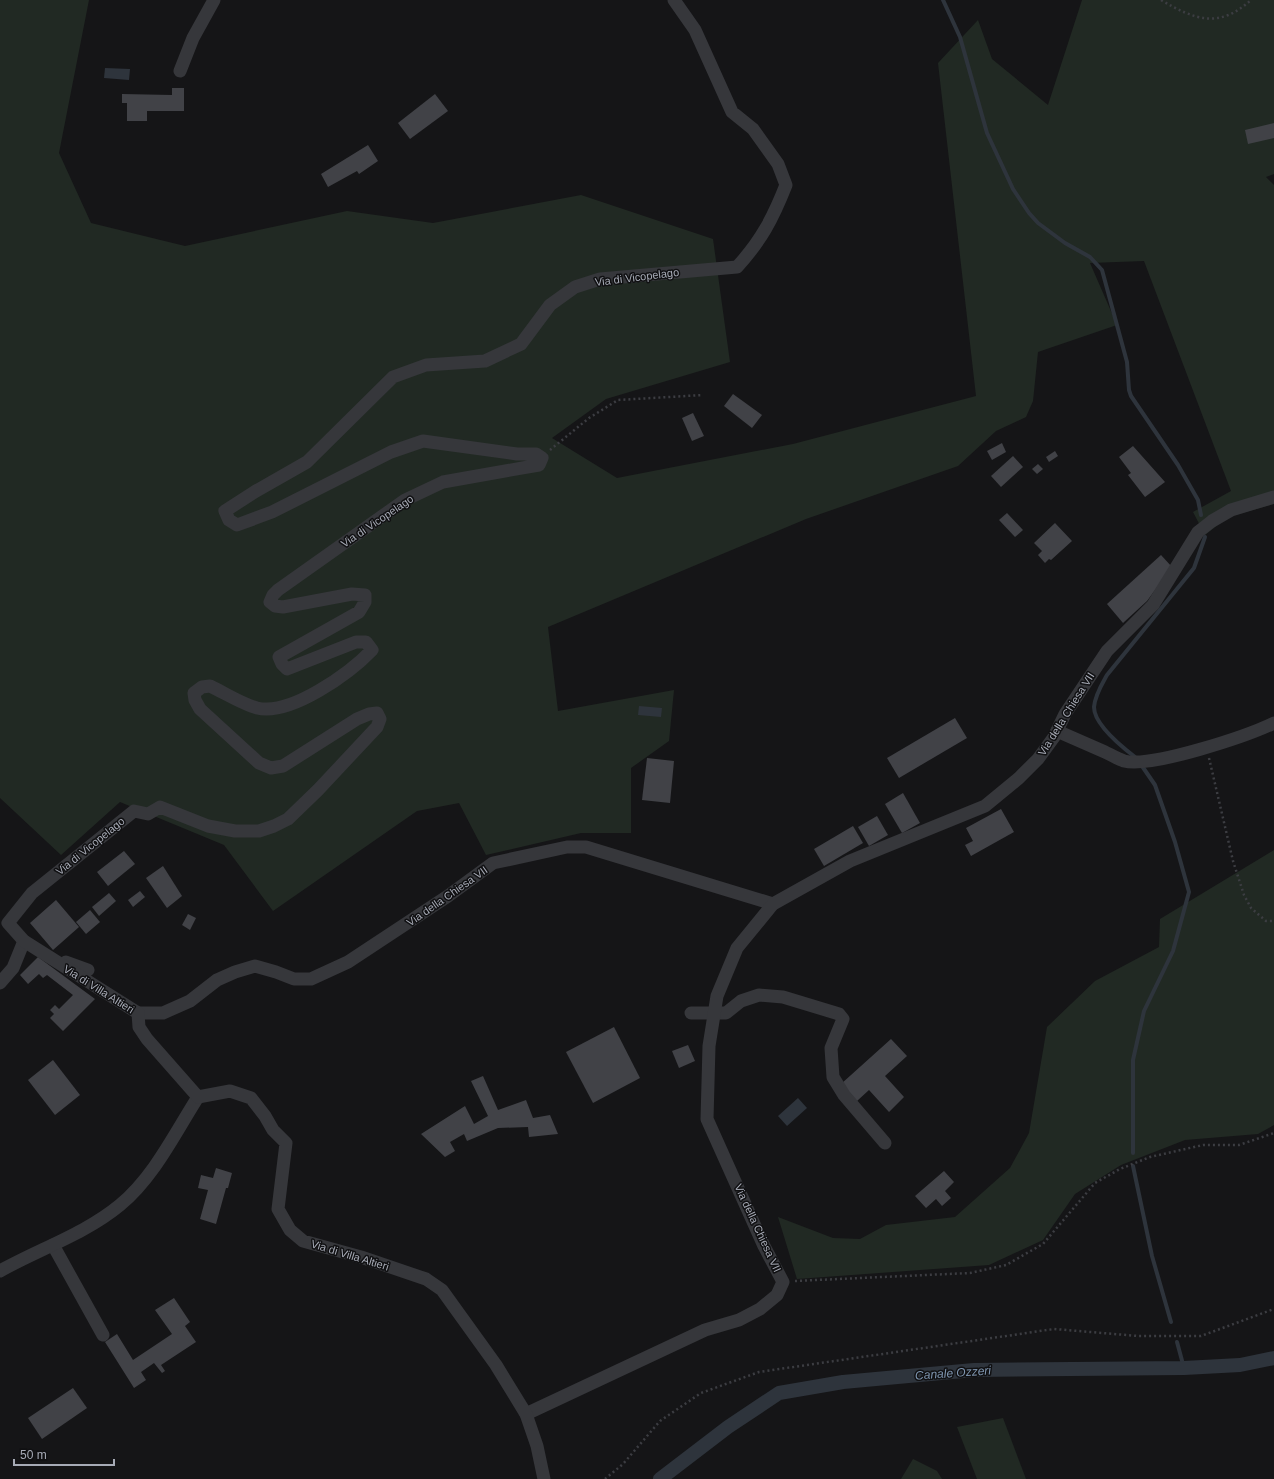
<svg xmlns="http://www.w3.org/2000/svg" width="1274" height="1479" font-family="Helvetica,sans-serif">
	<rect width="100%" height="100%" fill="#151517"/>
	<!-- green -->
	<g fill="#212923">
		<path d="M 0,0 L 89,0 L 59,153 L 91,223 L 185,246 L 347,211 L 433,223 L 581,195 L 713,239 L 730,362 L 606,399 L 552,438 L 617,478 L 793,444 L 976,396 L 938,63 L 978,20 L 992,59 L 1048,105 L 1082,0 L 1274,0 L 1274,174 L 1266,177 L 1274,185 L 1274,504 L 1228,517 L 1205,535 L 1193,512 L 1231,491 L 1144,261 L 1090,263 L 1117,325 L 1038,352 L 1033,401 L 1026,417 L 996,431 L 958,466 L 806,519 L 548,627 L 558,711 L 674,690 L 669,741 L 631,768 L 631,833 L 581,833 L 486,855 L 459,803 L 417,811 L 273,911 L 224,845 L 120,802 L 61,855 L 0,798 Z"/>
		<path d="M 1274,850 L 1274,1125 L 1258,1134 L 1185,1140 L 1121,1165 L 1075,1194 L 1043,1240 L 989,1265 L 797,1279 L 778,1217 L 833,1238 L 860,1239 L 886,1225 L 955,1217 L 1010,1168 L 1029,1133 L 1047,1027 L 1095,981 L 1159,947 L 1160,919 Z"/>
		<path d="M 1003,1418 L 1026,1479 L 977,1479 L 957,1427 Z"/>
		<path d="M 913,1459 L 937,1471 L 942,1479 L 901,1479 Z"/>
	</g>
	<!-- water -->
	<g fill="#2e343c">
		<path d="M 105,68 L 130,69 L 129,80 L 104,78 Z"/>
		<path d="M 639,706 L 662,708 L 661,717 L 638,715 Z"/>
		<path d="M 798,1098 L 807,1108 L 787,1126 L 778,1116 Z"/>
	</g>
	<g fill="none" stroke-linecap="round" stroke-linejoin="round">
		<!-- stream -->
		<g stroke="#2e343c" stroke-width="4">
			<path d="M 943,0 L 960,37 L 987,133 L 1013,189 L 1029,213 L 1038,223 L 1065,243 L 1090,257 L 1102,270 L 1127,362 L 1129,390 L 1131,396 L 1178,465 L 1198,500 L 1201,515"/>
			<path d="M 1135,757 C 1122,747 1094,725 1094,707 C 1095,695 1102,684 1107,675 L 1194,568 L 1205,537"/>
			<path d="M 1133,1153 L 1133,1060 L 1144,1011 L 1173,951 L 1189,892 L 1175,842 L 1155,785 L 1142,766"/>
			<path d="M 1133,1166 L 1152,1256 L 1171,1322"/>
			<path d="M 1177,1342 L 1184,1368"/>
		</g>
		<!-- canal -->
		<path stroke="#2e343c" stroke-width="14" d="M 660,1479 L 728,1427 L 779,1393 L 843,1382 L 974,1370 L 1184,1368 L 1240,1365 L 1274,1358"/>
	</g>
	<!-- building -->
	<g fill="#414247">
		<path d="M 172,88 L 184,88 L 184,111 L 147,111 L 147,121 L 127,121 L 127,103 L 122,103 L 122,94 L 172,95 Z"/>
		<path d="M 435,94 L 448,111 L 410,139 L 398,123 Z"/>
		<path d="M 1274,123 L 1274,138 L 1248,144 L 1245,130 Z"/>
		<path d="M 368,145 L 378,161 L 359,174 L 357,171 L 328,187 L 321,174 Z"/>
		<path d="M 733,394 L 762,415 L 752,428 L 724,406 Z"/>
		<path d="M 693,413 L 704,436 L 692,441 L 682,418 Z"/>
		<path d="M 1002,443 L 1006,452 L 992,460 L 987,451 Z"/>
		<path d="M 1133,446 L 1165,482 L 1145,497 L 1128,475 L 1131,473 L 1119,457 Z"/>
		<path d="M 1055,451 L 1058,456 L 1049,462 L 1046,457 Z"/>
		<path d="M 1013,456 L 1023,467 L 1001,487 L 991,476 Z"/>
		<path d="M 1038,464 L 1043,469 L 1037,474 L 1032,469 Z"/>
		<path d="M 1007,513 L 1023,530 L 1015,537 L 999,520 Z"/>
		<path d="M 1055,523 L 1072,541 L 1051,560 L 1049,559 L 1045,563 L 1038,555 L 1042,551 L 1034,543 Z"/>
		<path d="M 1161,555 L 1172,567 L 1147,601 L 1123,623 L 1107,604 Z"/>
		<path d="M 955,718 L 967,738 L 899,778 L 887,758 Z"/>
		<path d="M 647,758 L 674,761 L 670,803 L 642,800 Z"/>
		<path d="M 903,793 L 920,823 L 902,833 L 885,804 Z"/>
		<path d="M 1001,809 L 1014,832 L 971,856 L 965,845 L 973,841 L 966,828 Z"/>
		<path d="M 877,816 L 888,835 L 869,846 L 858,827 Z"/>
		<path d="M 853,826 L 863,843 L 824,866 L 814,849 Z"/>
		<path d="M 124,851 L 135,864 L 108,886 L 97,872 Z"/>
		<path d="M 163,866 L 182,896 L 167,908 L 146,878 Z"/>
		<path d="M 140,891 L 145,897 L 133,907 L 128,900 Z"/>
		<path d="M 109,893 L 116,901 L 99,916 L 92,907 Z"/>
		<path d="M 56,900 L 79,927 L 53,950 L 30,923 Z"/>
		<path d="M 90,910 L 100,922 L 86,934 L 76,922 Z"/>
		<path d="M 188,914 L 196,918 L 190,930 L 182,925 Z"/>
		<path d="M 38,957 L 95,999 L 63,1031 L 50,1018 L 54,1014 L 50,1010 L 55,1005 L 59,1009 L 73,995 L 47,975 L 43,978 L 39,974 L 28,984 L 20,975 Z"/>
		<path d="M 614,1027 L 640,1078 L 593,1103 L 566,1052 Z"/>
		<path d="M 891,1039 L 907,1056 L 885,1076 L 904,1097 L 889,1112 L 869,1090 L 857,1101 L 841,1084 Z"/>
		<path d="M 688,1045 L 695,1061 L 679,1068 L 672,1051 Z"/>
		<path d="M 53,1060 L 80,1095 L 55,1115 L 28,1080 Z"/>
		<path d="M 483,1076 L 498,1110 L 526,1100 L 533,1118 L 550,1115 L 558,1134 L 529,1137 L 528,1127 L 498,1128 L 467,1141 L 464,1134 L 450,1142 L 455,1151 L 445,1157 L 421,1134 L 465,1106 L 474,1124 L 488,1116 L 471,1081 Z"/>
		<path d="M 216,1168 L 232,1173 L 228,1188 L 226,1188 L 216,1224 L 200,1219 L 208,1190 L 198,1188 L 201,1175 L 213,1178 Z"/>
		<path d="M 944,1171 L 954,1182 L 945,1191 L 951,1198 L 942,1206 L 936,1199 L 926,1208 L 915,1196 Z"/>
		<path d="M 174,1298 L 190,1322 L 185,1326 L 196,1342 L 161,1365 L 165,1371 L 162,1373 L 154,1363 L 141,1372 L 146,1380 L 134,1388 L 105,1342 L 117,1334 L 133,1360 L 172,1334 L 155,1310 Z"/>
		<path d="M 73,1388 L 87,1408 L 42,1439 L 28,1418 Z"/>
	</g>
	<g fill="none" stroke-linecap="round" stroke-linejoin="round">
		<!-- path -->
		<g stroke="#3c3d42" stroke-width="2.5" stroke-dasharray="2 3" stroke-linecap="butt">
			<path d="M 1161,0 C 1195,20 1219,29 1251,0"/>
			<path d="M 550,450 L 589,418 L 618,400 L 703,395"/>
			<path d="M 1209,758 L 1233,861 L 1244,895 L 1251,908 L 1266,921 L 1274,921"/>
			<path d="M 795,1281 L 970,1273 L 1006,1265 L 1043,1244 L 1095,1183 L 1120,1169 L 1150,1157 L 1203,1145 L 1239,1145 L 1274,1133"/>
			<path d="M 605,1479 L 623,1464 L 660,1421 L 701,1393 L 759,1372 L 1054,1329 L 1138,1336 L 1201,1336 L 1274,1309"/>
		</g>
		<!-- minor -->
		<g stroke="#36373b" stroke-width="13">
			<path d="M 180,71 L 193,38 L 214,0"/>
			<path d="M 1057,731 C 1073,738 1089,745 1105,752 C 1111,755 1118,759 1124,761 C 1152,768 1247,736 1274,723"/>
			<path d="M 66,962 L 88,970"/>
			<path d="M 0,983 L 13,968 L 24,941"/>
			<path d="M 138,1013 L 163,1013 L 190,1001 L 217,980 L 235,972 L 255,966 L 276,972 L 294,979 L 311,979 L 348,962 L 448,896 L 493,863 L 567,847 L 586,847 L 773,904"/>
			<path d="M 691,1013 L 726,1013 L 741,1001 L 759,995 L 783,997 L 839,1014 L 843,1019 L 831,1048 L 833,1077 L 844,1095 L 885,1143"/>
			<path d="M 53,1245 L 103,1335"/>
			<path d="M 0,1271 C 39,1249 85,1234 120,1205 C 154,1177 175,1133 198,1097"/>
			<path d="M 526,1414 L 705,1330 L 739,1320 L 760,1309 L 777,1295 L 783,1282 L 764,1246 L 707,1119 L 709,1046 L 717,996 L 737,948 L 773,904 L 850,861 L 985,806 L 1019,778 L 1038,759 L 1054,737 L 1065,714 L 1107,651 L 1153,605 L 1198,532 L 1212,521 L 1231,510 L 1274,497"/>
			<path d="M 544,1479 L 537,1446 L 526,1414 L 496,1365 L 442,1290 L 426,1279 L 361,1257 L 303,1241 L 290,1230 L 278,1209 L 286,1143 L 273,1130 L 265,1116 L 251,1098 L 230,1091 L 198,1097 L 147,1039 L 139,1027 L 138,1013 L 24,941 L 8,923 L 32,893 L 134,811 L 148,814 L 160,807 L 208,826 L 235,831 L 259,831 L 274,826 L 288,819 L 318,790 L 377,727 L 380,719 L 377,713 L 369,714 L 357,719 L 283,766 L 271,768 L 259,763 L 200,709 L 195,700 L 194,693 L 202,687 L 210,686 C 225,693 242,704 257,708 C 291,716 350,673 372,650 L 366,642 L 356,642 L 287,669 L 282,664 L 279,657 L 359,612 L 365,602 L 365,595 L 352,594 L 283,607 L 275,606 L 270,602 L 273,595 L 278,590 L 405,500 L 443,482 L 539,465 L 542,458 L 536,454 L 517,454 L 423,441 L 391,452 L 272,512 L 237,525 L 229,520 L 225,511 L 256,491 L 307,462 L 393,377 L 426,365 L 485,361 L 521,344 L 550,305 L 575,287 L 600,279 L 737,267 C 761,241 773,218 786,185 L 778,164 L 753,129 L 732,112 L 695,30 L 674,0"/>
		</g>
	</g>
	<g text-anchor="middle" dominant-baseline="central" stroke-width="3" stroke-linejoin="round" paint-order="stroke">
		<!-- street labels -->
		<g font-size="11" fill="#a7abb6" stroke="#101012">
			<text transform="translate(637 277) rotate(-7)">Via di Vicopelago</text>
			<text transform="translate(377 521) rotate(-34)">Via di Vicopelago</text>
			<text transform="translate(1066 714) rotate(-58)">Via della Chiesa VII</text>
			<text transform="translate(90 846) rotate(-39)">Via di Vicopelago</text>
			<text transform="translate(447 896) rotate(-35)">Via della Chiesa VII</text>
			<text transform="translate(99 989) rotate(32)">Via di Villa Altieri</text>
			<text transform="translate(758 1228) rotate(65)">Via della Chiesa VII</text>
			<text transform="translate(350 1255) rotate(17)">Via di Villa Altieri</text>
		</g>
		<!-- water labels -->
		<g font-size="12" font-style="italic" fill="#7f96b0" stroke="#101012">
			<text transform="translate(953 1373) rotate(-4)">Canale Ozzeri</text>
		</g>
	</g>
	<!-- scale -->
	<path d="M14 1459v6h100v-6" fill="none" stroke="#a7abb6" stroke-width="2"/>
	<text x="20" y="1459" font-size="12" fill="#a7abb6" stroke="#101012" stroke-width="3" paint-order="stroke">50 m</text>
</svg>
